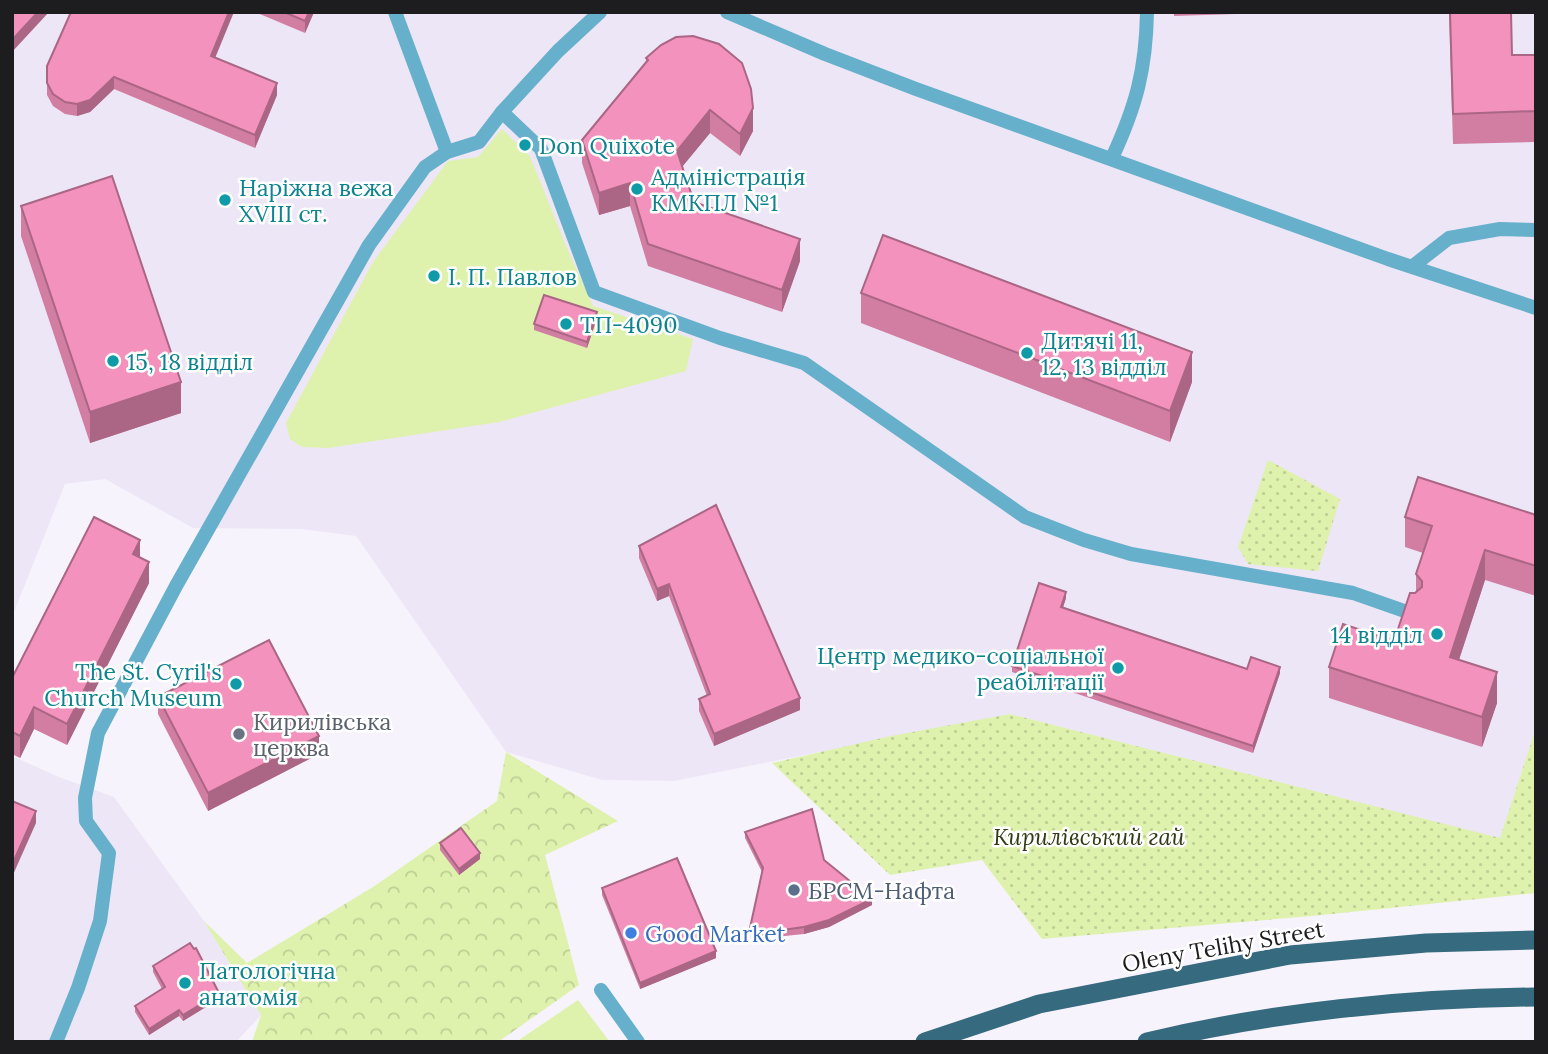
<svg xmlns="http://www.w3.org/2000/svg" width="1548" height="1054" font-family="Lora,serif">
	<defs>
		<pattern id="forest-crowns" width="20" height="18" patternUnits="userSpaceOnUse" patternTransform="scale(1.75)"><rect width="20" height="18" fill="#def2ad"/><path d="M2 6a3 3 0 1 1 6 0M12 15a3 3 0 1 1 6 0" fill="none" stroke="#becf94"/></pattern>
		<pattern id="park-dots" width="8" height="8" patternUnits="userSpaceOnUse" patternTransform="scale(1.75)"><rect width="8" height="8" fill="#def2ad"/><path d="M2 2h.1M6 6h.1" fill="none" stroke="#becf94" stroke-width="1.8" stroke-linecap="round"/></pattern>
	</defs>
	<rect width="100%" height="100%" fill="#f7f3fc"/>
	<!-- built -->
	<g fill="#ede6f6">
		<path d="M 12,12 L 1536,12 L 1536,728 L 1500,839 L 1010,714 L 674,781 L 602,780 L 506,752 L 356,536 L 301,529 L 193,528 L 105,479 L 65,484 L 12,617 Z"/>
		<path d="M 12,756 L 59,777 L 114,797 L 204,921 L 261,1015 L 236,1042 L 12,1042 Z"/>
	</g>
	<!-- green -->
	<g fill="#def2ad">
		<path d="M 502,129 L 530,156 L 566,246 L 593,306 L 693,339 L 686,371 L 499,422 L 328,448 L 302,447 L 290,439 L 286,423 L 373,262 L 448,161 L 478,157 Z"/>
		<path d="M 578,1000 L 610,1042 L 516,1042 Z"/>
	</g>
	<!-- forest -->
	<path fill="url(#forest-crowns)" d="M 506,752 L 618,821 L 545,855 L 579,985 L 498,1042 L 252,1042 L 261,1015 L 204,921 L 247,963 L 373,887 L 497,801 Z"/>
	<!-- park -->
	<g fill="url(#park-dots)">
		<path d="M 1268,460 L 1340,499 L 1318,571 L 1248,564 L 1238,547 Z"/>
		<path d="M 1010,714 L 1500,838 L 1536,728 L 1536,893 L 1312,916 L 1042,939 L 982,860 L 890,875 L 772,763 L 891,736 Z"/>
	</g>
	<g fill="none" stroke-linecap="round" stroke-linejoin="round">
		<!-- service -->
		<g stroke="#67b0cc" stroke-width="14">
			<path d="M 395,12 L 447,152"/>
			<path d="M 727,12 L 825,54 L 916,89 L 1388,259 L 1536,308"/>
			<path d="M 502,112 L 541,149 L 594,292 L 720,338 L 804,363 L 1025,517 L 1084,540 L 1131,554 L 1353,593 L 1413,614"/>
			<path d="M 1112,158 C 1136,106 1146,70 1147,12"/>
			<path d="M 1413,266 L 1449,238 L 1500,229 L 1536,230"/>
			<path d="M 601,990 L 638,1042"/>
			<path d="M 56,1042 L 78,988 L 100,921 L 109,853 L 86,821 L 85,798 L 98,733 L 176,586 L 369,245 L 425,167 L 447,152 L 479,142 L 502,112 L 558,51 L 600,12"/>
		</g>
		<!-- primary -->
		<g stroke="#366a7e" stroke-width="19">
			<path d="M 925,1042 L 1039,1004 L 1290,955 L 1426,943 L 1536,940"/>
			<path d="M 1147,1042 C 1271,1012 1408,998 1536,997"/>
		</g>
	</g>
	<!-- wall -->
	<g fill="#d17ea2">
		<path d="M 255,12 L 314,12 L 305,33 Z"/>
		<path d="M 1174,12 L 1267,12 L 1267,13 L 1174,16 Z"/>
		<path d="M 1449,12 L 1511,12 L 1512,55 L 1536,55 L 1536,142 L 1453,144 Z"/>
		<path d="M 215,58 L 277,95 L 255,148 L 114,89 L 90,112 L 77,116 L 65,114 L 53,106 L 47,95 L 47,66 Z"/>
		<path d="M 646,58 L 753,131 L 740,156 L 710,133 L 682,167 L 694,202 L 800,261 L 782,312 L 648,266 L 630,206 L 599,215 L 582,163 L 582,140 L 646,62 Z"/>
		<path d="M 21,206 L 181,413 L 90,443 L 21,236 Z"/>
		<path d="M 861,293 L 1192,382 L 1170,442 L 861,323 Z"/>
		<path d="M 597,318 L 587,348 L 534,330 L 534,324 Z"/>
		<path d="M 1536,515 L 1536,596 L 1485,580 L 1459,660 L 1497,703 L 1482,747 L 1329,698 L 1329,667 L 1394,641 L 1416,592 L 1416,574 L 1423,553 L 1405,547 L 1405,517 Z"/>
		<path d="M 639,546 L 800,710 L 714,746 L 699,711 L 699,699 L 707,696 L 669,596 L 657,601 L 639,558 Z"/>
		<path d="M 140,557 L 149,583 L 67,745 L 34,729 L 20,758 L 12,754 L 12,678 Z"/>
		<path d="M 1066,598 L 1063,608 L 1247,669 L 1280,673 L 1253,753 L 1012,672 L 1012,666 Z"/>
		<path d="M 158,697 L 319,754 L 208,811 L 158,714 Z"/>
		<path d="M 745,832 L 824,860 L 872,905 L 829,927 L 804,934 L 775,937 L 750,934 L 750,928 L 762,872 L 745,838 Z"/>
		<path d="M 440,843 L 480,859 L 459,875 L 440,850 Z"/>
		<path d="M 602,888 L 716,958 L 640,989 L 602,895 Z"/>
		<path d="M 153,966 L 219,999 L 183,1021 L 179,1016 L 149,1035 L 135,1012 L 135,1006 L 162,989 L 153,972 Z"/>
	</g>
	<!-- shaded-wall -->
	<g fill="#aa6684">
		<path d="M 38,12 L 49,12 L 12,52 L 12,40 Z"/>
		<path d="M 229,12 L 234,12 L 211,68 L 211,56 Z"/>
		<path d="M 309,12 L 314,12 L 305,33 L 305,21 Z"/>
		<path d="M 114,77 L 114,89 L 90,112 L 77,116 L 77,104 Z"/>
		<path d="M 277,83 L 277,95 L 255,148 L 255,135 Z"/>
		<path d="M 753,108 L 753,131 L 740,156 L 740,134 Z"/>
		<path d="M 710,110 L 710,133 L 677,173 L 677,151 Z"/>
		<path d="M 630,183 L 630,206 L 599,215 L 599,193 Z"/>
		<path d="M 800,239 L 800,261 L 782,312 L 782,290 Z"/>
		<path d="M 597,312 L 597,318 L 587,348 L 587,342 Z"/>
		<path d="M 1192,352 L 1192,382 L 1170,442 L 1170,411 Z"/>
		<path d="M 181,382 L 181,413 L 90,443 L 90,412 Z"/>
		<path d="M 140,540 L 140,562 L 133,554 Z"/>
		<path d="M 1485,550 L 1485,580 L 1450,687 L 1450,657 Z"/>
		<path d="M 149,562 L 149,583 L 67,745 L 67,724 Z"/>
		<path d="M 669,584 L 669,596 L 657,601 L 657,589 Z"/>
		<path d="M 1066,592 L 1066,598 L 1061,613 L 1061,607 Z"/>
		<path d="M 1280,667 L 1280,673 L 1253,753 L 1253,746 Z"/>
		<path d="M 1497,672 L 1497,703 L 1482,747 L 1482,717 Z"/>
		<path d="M 800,698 L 800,710 L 714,746 L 714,734 Z"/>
		<path d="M 34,707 L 34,729 L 20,758 L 20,736 Z"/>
		<path d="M 319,736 L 319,754 L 208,811 L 208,793 Z"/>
		<path d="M 36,811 L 36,823 L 12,877 L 12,865 Z"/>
		<path d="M 480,853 L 480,859 L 459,875 L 459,869 Z"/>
		<path d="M 872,899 L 872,905 L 829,927 L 804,934 L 804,927 Z"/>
		<path d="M 716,951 L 716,958 L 640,989 L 640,983 Z"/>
		<path d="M 219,993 L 219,999 L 183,1021 L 183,1015 Z"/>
		<path d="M 179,1010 L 179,1016 L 149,1035 L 149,1029 Z"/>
	</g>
	<!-- building -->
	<g fill="#f392bc" stroke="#aa6684" stroke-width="2">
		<path d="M 12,12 L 38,12 L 12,40 Z"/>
		<path d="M 71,12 L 229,12 L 211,56 L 277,83 L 255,135 L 114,77 L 90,100 L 77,104 L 65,102 L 53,94 L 47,83 L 47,66 Z"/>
		<path d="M 284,12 L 309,12 L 305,21 Z"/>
		<path d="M 1450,12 L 1511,12 L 1512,55 L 1536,55 L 1536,111 L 1453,114 Z"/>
		<path d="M 693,36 L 719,44 L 742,63 L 751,89 L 753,108 L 740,134 L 710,110 L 677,151 L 694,202 L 800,239 L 782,290 L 648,244 L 630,183 L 599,193 L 582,140 L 648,60 L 646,58 L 661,45 L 676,37 Z"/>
		<path d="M 112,176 L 181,382 L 90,412 L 21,206 Z"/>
		<path d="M 883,235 L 1192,352 L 1170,411 L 861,293 Z"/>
		<path d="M 544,295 L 597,312 L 587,342 L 534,324 Z"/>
		<path d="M 1418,477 L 1536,515 L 1536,566 L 1485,550 L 1450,657 L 1497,672 L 1482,717 L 1329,667 L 1343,624 L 1394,641 L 1410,593 L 1415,593 L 1422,587 L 1422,581 L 1416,574 L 1432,526 L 1405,517 Z"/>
		<path d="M 716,505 L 800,698 L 714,734 L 699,699 L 710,694 L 669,584 L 657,589 L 639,546 Z"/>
		<path d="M 94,517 L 140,540 L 133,554 L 149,562 L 67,724 L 34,707 L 20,736 L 12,732 L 12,678 Z"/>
		<path d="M 1039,583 L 1066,592 L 1061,607 L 1247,669 L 1251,657 L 1280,667 L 1253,746 L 1012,666 Z"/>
		<path d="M 269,640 L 319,736 L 208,793 L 158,697 Z"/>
		<path d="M 12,801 L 36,811 L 12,865 Z"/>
		<path d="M 812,809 L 824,860 L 872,899 L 829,920 L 804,927 L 775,931 L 750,928 L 763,868 L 745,832 Z"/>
		<path d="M 461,828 L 480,853 L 459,869 L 440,843 Z"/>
		<path d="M 677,858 L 716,951 L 640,983 L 602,888 Z"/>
		<path d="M 190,943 L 194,949 L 196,948 L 219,993 L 183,1015 L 179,1010 L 149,1029 L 135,1006 L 165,987 L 153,966 Z"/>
	</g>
	<!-- markers -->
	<g fill="#0f9aa8" stroke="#fff" stroke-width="2.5">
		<circle cx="525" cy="145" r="7"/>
		<circle cx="637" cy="189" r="7"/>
		<circle cx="225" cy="200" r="7"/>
		<circle cx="434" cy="276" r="7"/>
		<circle cx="566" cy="324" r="7"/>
		<circle cx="1027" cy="353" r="7"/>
		<circle cx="113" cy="361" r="7"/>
		<circle cx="1437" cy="634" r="7"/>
		<circle cx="1118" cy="668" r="7"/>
		<circle cx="236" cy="684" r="7"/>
		<circle cx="185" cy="983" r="7"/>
	</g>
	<circle fill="#6b7280" stroke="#fff" stroke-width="2.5" cx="239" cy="734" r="7"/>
	<circle fill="#5c6f8a" stroke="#fff" stroke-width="2.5" cx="794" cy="890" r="7"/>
	<circle fill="#3f7fe0" stroke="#fff" stroke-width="2.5" cx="631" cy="933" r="7"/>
	<g text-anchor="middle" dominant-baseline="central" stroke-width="5" stroke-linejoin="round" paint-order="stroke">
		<!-- culture labels -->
		<g font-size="23" fill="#0d838f" stroke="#fff" text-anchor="start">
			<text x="539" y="145">Don Quixote</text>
			<text x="651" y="176">Адміністрація<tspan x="651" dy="26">КМКПЛ №1</tspan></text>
			<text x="239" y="187">Наріжна вежа<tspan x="239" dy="26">XVIII ст.</tspan></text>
			<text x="448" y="276">І. П. Павлов</text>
			<text x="580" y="324">ТП-4090</text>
			<text x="1041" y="340">Дитячі 11,<tspan x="1041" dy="26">12, 13 відділ</tspan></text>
			<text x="127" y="361">15, 18 відділ</text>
			<text x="1423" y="634" text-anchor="end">14 відділ</text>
			<text x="1104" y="655" text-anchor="end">Центр медико-соціальної<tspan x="1104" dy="26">реабілітації</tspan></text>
			<text x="222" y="671" text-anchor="end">The St. Cyril's<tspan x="222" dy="26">Church Museum</tspan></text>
			<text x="199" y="970">Патологічна<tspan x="199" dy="26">анатомія</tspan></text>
		</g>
		<!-- worship labels -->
		<g font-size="23" fill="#5b616d" stroke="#fff" text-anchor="start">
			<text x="253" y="721">Кирилівська<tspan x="253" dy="26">церква</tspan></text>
		</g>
		<!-- park labels -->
		<g font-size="23" font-style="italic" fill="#313b13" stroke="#fff">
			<text x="1089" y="836">Кирилівський гай</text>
		</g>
		<!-- service labels -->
		<g font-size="23" fill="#4e5e75" stroke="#fff" text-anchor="start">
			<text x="808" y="890">БРСМ-Нафта</text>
		</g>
		<!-- shop labels -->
		<g font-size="23" fill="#366cbe" stroke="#fff" text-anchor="start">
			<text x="645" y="933">Good Market</text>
		</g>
		<!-- street labels -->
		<g font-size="23" fill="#1d1c1f" stroke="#fff">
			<text transform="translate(1223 946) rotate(-10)">Oleny Telihy Street</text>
		</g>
	</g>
	<!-- border -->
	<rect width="1548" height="1054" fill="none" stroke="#1d1c1f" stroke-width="28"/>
</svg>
